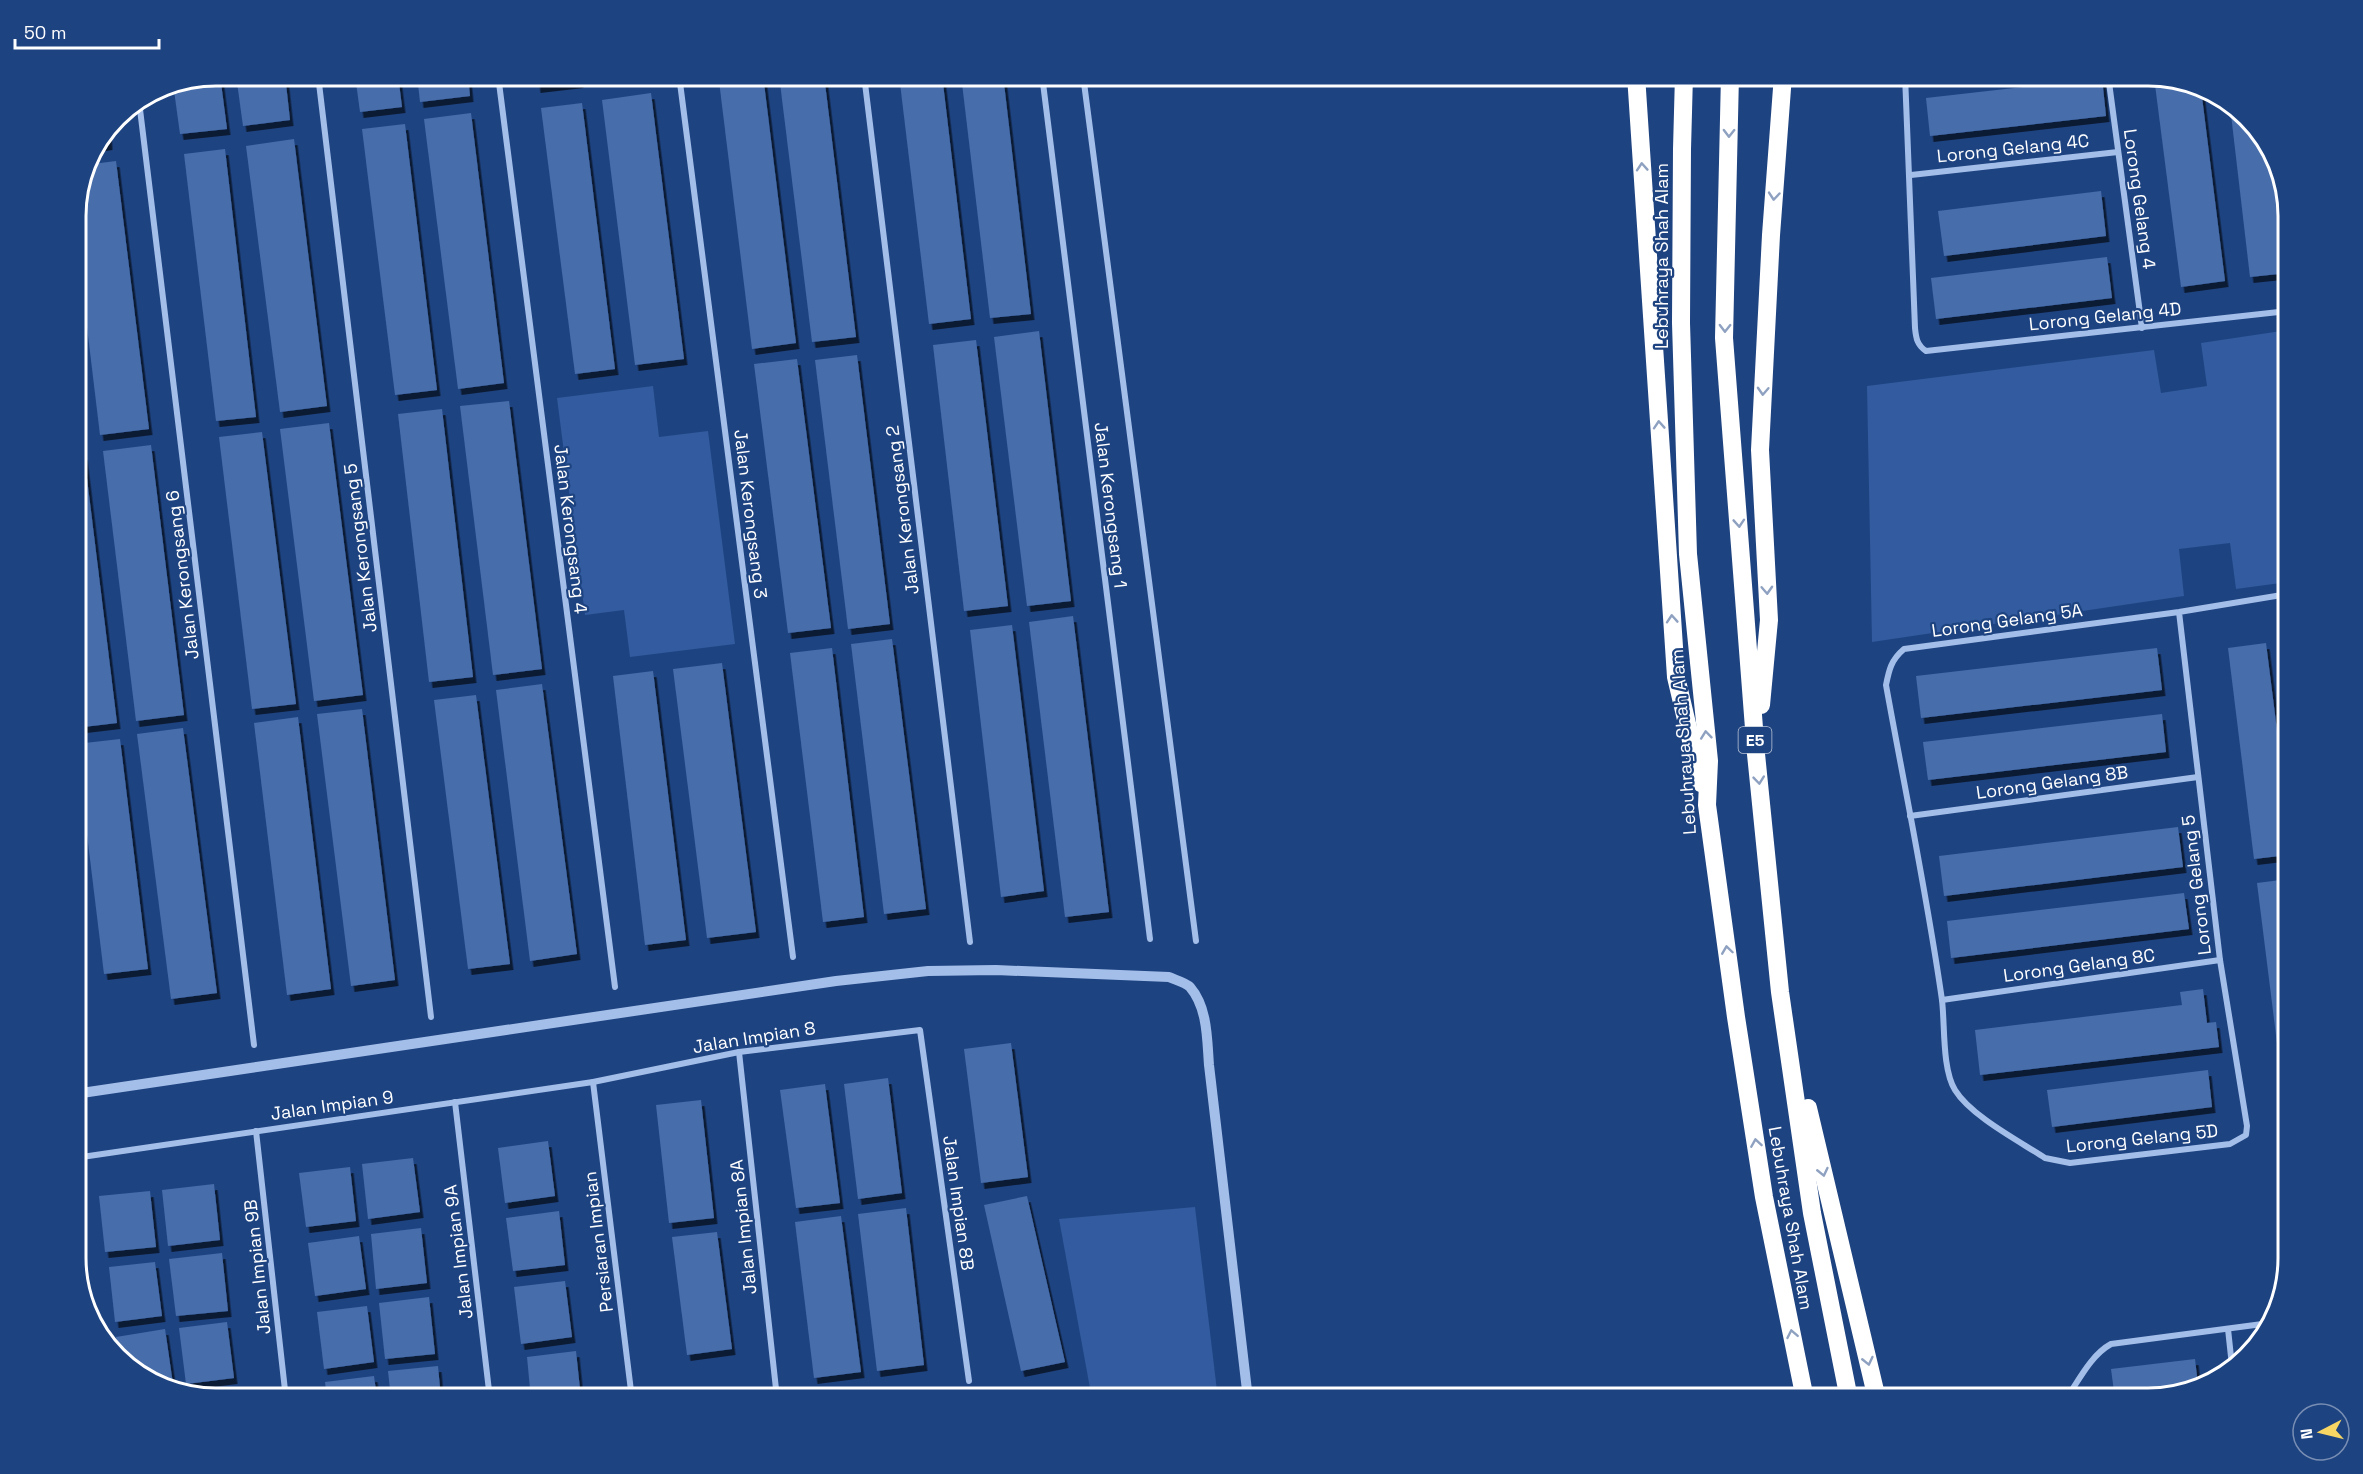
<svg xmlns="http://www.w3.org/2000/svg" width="2363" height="1474" font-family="'Space Grotesk',sans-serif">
	<defs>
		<filter id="shadow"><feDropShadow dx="3.5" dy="6" stdDeviation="0" flood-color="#0009"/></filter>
	</defs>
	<rect width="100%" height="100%" fill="#1e4381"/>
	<!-- green -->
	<g fill="#325c9f">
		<path d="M 2288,330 L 2288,582 L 2236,589 L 2230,543 L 2179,549 L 2184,596 L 1872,642 L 1867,386 L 2154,350 L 2161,393 L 2207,386 L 2201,343 Z"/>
		<path d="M 653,386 L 659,437 L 708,431 L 735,644 L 630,657 L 624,610 L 585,615 L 557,398 Z"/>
		<path d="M 1195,1207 L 1218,1399 L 1092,1399 L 1059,1219 Z"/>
	</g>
	<!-- building -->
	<g fill="#476dab" filter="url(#shadow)">
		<path d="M 220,75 L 227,129 L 180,134 L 173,83 Z"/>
		<path d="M 236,75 L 285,75 L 290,120 L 243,126 Z"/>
		<path d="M 355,75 L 398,75 L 402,107 L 360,112 Z"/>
		<path d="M 417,75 L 468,75 L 470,96 L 420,102 Z"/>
		<path d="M 536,75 L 579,75 L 580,82 L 537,87 Z"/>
		<path d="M 599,75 L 638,75 L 638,76 L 599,81 Z"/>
		<path d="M 763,75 L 796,343 L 752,349 L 719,81 Z"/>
		<path d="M 779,75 L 824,75 L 856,337 L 812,342 Z"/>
		<path d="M 899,75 L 942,75 L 971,319 L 929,324 Z"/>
		<path d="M 961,75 L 1003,75 L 1031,314 L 990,318 Z"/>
		<path d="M 2154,77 L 2201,89 L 2225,281 L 2181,287 Z"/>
		<path d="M 2102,78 L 2106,116 L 1930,136 L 1926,98 Z"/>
		<path d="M 651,93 L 684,359 L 635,365 L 602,100 Z"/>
		<path d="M 582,103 L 615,369 L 575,374 L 541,108 Z"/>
		<path d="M 2230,106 L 2269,145 L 2288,207 L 2288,273 L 2250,277 Z"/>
		<path d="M 471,113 L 504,383 L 458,389 L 424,119 Z"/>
		<path d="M 405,124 L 437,390 L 395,395 L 362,129 Z"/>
		<path d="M 108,129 L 109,144 L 96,146 L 98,144 Z"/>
		<path d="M 294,139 L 327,406 L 280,412 L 246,146 Z"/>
		<path d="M 225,149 L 256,417 L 216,421 L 184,154 Z"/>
		<path d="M 116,161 L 149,429 L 100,435 L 77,244 L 75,207 L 85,165 Z"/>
		<path d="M 2101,191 L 2106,236 L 1944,256 L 1938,211 Z"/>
		<path d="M 2107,257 L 2112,298 L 1936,319 L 1931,278 Z"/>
		<path d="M 1039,331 L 1071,601 L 1027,606 L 994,337 Z"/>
		<path d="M 976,340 L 1008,606 L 964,611 L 933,345 Z"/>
		<path d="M 857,355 L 890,624 L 848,629 L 815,360 Z"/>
		<path d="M 797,359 L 831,628 L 788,633 L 754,364 Z"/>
		<path d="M 509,401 L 542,669 L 493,675 L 460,406 Z"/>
		<path d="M 75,404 L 81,439 L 75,439 Z"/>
		<path d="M 442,409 L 473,677 L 429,682 L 398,414 Z"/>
		<path d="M 329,423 L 363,695 L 314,701 L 280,429 Z"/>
		<path d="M 262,432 L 296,704 L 252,709 L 219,437 Z"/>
		<path d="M 151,445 L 184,715 L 136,721 L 103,451 Z"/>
		<path d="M 84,454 L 117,723 L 75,728 L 75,456 Z"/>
		<path d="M 1073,616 L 1109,912 L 1065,917 L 1029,622 Z"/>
		<path d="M 1012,625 L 1044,891 L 1001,897 L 970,630 Z"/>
		<path d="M 892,639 L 926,909 L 884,914 L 851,644 Z"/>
		<path d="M 2266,643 L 2288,818 L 2288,855 L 2254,859 L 2228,648 Z"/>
		<path d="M 832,648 L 864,917 L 823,922 L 790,653 Z"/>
		<path d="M 2157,648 L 2162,690 L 1921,718 L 1916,676 Z"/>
		<path d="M 722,663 L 756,932 L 707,938 L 673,669 Z"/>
		<path d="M 653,671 L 686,940 L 645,945 L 613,676 Z"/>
		<path d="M 542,684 L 577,954 L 530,961 L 496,690 Z"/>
		<path d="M 476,695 L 510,964 L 468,969 L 434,700 Z"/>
		<path d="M 362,709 L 395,980 L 351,986 L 317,714 Z"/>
		<path d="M 2162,714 L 2166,752 L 1928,780 L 1923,742 Z"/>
		<path d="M 298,717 L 331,989 L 287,995 L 254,723 Z"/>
		<path d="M 183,728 L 217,993 L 171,999 L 137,734 Z"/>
		<path d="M 120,739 L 148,969 L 104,974 L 76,744 Z"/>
		<path d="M 2178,827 L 2183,867 L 1944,896 L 1939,856 Z"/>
		<path d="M 2288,879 L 2288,1115 L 2286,1115 L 2257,883 Z"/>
		<path d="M 2184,893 L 2189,929 L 1951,958 L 1947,921 Z"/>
		<path d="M 2203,989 L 2207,1023 L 2216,1022 L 2219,1047 L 1980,1075 L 1975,1030 L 2182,1005 L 2180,992 Z"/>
		<path d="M 1011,1043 L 1028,1177 L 981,1183 L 964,1049 Z"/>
		<path d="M 2208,1070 L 2212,1107 L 2052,1127 L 2047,1090 Z"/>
		<path d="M 888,1078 L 902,1193 L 858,1199 L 844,1084 Z"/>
		<path d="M 825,1084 L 840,1203 L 796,1208 L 780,1090 Z"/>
		<path d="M 701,1100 L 714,1218 L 669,1223 L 656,1105 Z"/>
		<path d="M 548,1141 L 555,1196 L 505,1203 L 498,1148 Z"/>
		<path d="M 413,1158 L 420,1212 L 368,1219 L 362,1164 Z"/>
		<path d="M 350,1167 L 356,1221 L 306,1227 L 299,1173 Z"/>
		<path d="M 214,1184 L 220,1240 L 168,1246 L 162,1190 Z"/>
		<path d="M 150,1191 L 156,1247 L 105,1252 L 99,1196 Z"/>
		<path d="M 1027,1196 L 1065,1362 L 1021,1371 L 984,1205 Z"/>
		<path d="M 906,1208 L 924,1365 L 877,1371 L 858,1214 Z"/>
		<path d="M 559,1211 L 565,1265 L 513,1271 L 506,1218 Z"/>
		<path d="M 841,1216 L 861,1372 L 814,1378 L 795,1222 Z"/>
		<path d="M 421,1228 L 427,1283 L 376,1289 L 371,1234 Z"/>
		<path d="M 717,1232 L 732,1349 L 687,1355 L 672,1237 Z"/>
		<path d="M 359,1236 L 366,1289 L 315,1296 L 308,1243 Z"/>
		<path d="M 222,1253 L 228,1311 L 176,1316 L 169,1259 Z"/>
		<path d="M 155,1262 L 162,1316 L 115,1322 L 109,1267 Z"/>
		<path d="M 565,1281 L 572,1337 L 521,1344 L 514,1287 Z"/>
		<path d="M 429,1297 L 435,1354 L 385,1359 L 379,1303 Z"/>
		<path d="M 367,1306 L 374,1362 L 324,1369 L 317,1312 Z"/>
		<path d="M 227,1322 L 234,1378 L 186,1384 L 179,1328 Z"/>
		<path d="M 165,1329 L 173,1384 L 165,1385 L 145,1380 L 118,1353 L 116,1337 Z"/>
		<path d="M 576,1351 L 581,1399 L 531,1399 L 527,1357 Z"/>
		<path d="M 2195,1359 L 2198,1385 L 2148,1399 L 2115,1399 L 2111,1369 Z"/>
		<path d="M 438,1366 L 441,1399 L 391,1399 L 388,1371 Z"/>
		<path d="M 374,1376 L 377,1399 L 327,1399 L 325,1382 Z"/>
		<path d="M 237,1390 L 238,1399 L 216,1399 L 200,1395 Z"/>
	</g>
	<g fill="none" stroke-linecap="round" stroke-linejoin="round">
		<!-- minor -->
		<g stroke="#a3bee9" stroke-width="6">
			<path d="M 318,75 L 431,1017"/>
			<path d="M 498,75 L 615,987"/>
			<path d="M 679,75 L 793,957"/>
			<path d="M 864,75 L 970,942"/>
			<path d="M 1042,75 L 1150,939"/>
			<path d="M 1083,75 L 1196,941"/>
			<path d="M 1905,75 L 1915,328 C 1916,338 1917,345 1926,351 L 2288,311"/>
			<path d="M 2108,75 L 2142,328"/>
			<path d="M 139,101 L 254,1045"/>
			<path d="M 1911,175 L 2118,152"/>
			<path d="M 2179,612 L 2220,960 L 2247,1126 L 2246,1135 L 2230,1144 L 2070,1163 L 2045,1158 C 2019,1141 1971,1116 1955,1090 C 1942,1069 1945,1025 1942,1000 C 1927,895 1905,790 1886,685 C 1889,670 1891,660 1904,649 L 2179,612 L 2288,594"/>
			<path d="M 1910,816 L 2198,777"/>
			<path d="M 1942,1000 L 2220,960"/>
			<path d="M 75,1050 L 78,1072"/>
			<path d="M 739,1052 L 777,1398"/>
			<path d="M 593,1082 L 632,1399"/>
			<path d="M 455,1102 L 490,1399"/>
			<path d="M 256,1131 L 286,1399"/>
			<path d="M 75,1158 L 593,1082 L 739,1052 L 920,1030 L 969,1381"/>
			<path d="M 2228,1329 L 2232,1366"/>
			<path d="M 2066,1399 C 2079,1380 2091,1355 2111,1344 L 2270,1323"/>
		</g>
		<!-- tertiary -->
		<path stroke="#a3bee9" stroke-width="10" d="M 75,1094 L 836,981 L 928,971 L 996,970 L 1169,977 C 1175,980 1185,982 1190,987 C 1208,1008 1207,1040 1209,1065 L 1248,1399"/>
		<!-- motorway -->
		<g stroke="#fff" stroke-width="18">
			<path d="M 1636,75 L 1676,677 L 1701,783"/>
			<path d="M 1684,75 L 1682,149 L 1681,323 L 1688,554 L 1709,761 L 1707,805 L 1736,1017 L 1764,1197 L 1805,1399"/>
			<path d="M 1730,75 L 1724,338 L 1756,754 L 1780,992 L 1812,1213 L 1849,1399"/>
			<path d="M 1761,705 L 1769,620 L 1760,450 L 1771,235 L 1783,75"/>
			<path d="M 1808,1108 L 1877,1399"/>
		</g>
	</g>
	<!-- one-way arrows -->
	<defs><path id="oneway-chevron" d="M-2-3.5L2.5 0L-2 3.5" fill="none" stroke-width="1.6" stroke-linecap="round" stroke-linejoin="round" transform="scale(1.5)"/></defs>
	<g stroke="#8ea1c0">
		<use href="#oneway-chevron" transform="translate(1729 133) rotate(91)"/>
		<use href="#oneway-chevron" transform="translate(1642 167) rotate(-94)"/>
		<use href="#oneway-chevron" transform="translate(1774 196) rotate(95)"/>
		<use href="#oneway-chevron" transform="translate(1725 328) rotate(91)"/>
		<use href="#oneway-chevron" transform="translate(1763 391) rotate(93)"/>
		<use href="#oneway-chevron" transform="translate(1659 425) rotate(-94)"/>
		<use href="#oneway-chevron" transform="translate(1739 523) rotate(86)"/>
		<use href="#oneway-chevron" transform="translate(1767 590) rotate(87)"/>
		<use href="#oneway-chevron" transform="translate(1672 619) rotate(-94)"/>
		<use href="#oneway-chevron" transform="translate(1706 735) rotate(-96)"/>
		<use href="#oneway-chevron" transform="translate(1759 780) rotate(84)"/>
		<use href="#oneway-chevron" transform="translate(1727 950) rotate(-98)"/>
		<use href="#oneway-chevron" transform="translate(1756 1143) rotate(-99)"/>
		<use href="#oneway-chevron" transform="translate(1823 1172) rotate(77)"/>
		<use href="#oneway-chevron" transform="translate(1792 1334) rotate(-101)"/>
		<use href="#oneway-chevron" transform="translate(1868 1361) rotate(77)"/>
	</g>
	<g text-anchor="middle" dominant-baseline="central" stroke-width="4.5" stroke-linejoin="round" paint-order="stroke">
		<!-- shield labels -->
		<rect fill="#1e4381" stroke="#bcc7d9" stroke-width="1.5" x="1738.5" y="727" width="33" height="26" rx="4.5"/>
		<g font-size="16" font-weight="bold" fill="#fff">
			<text x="1755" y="740">E5</text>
		</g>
		<!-- street labels -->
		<g font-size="18" fill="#fff" stroke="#1e4381">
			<text transform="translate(2013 148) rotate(-6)">Lorong Gelang 4C</text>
			<text transform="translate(2140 199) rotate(82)">Lorong Gelang 4</text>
			<text transform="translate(1661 256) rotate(-90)">Lebuhraya Shah Alam</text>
			<text transform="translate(2105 316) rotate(-6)">Lorong Gelang 4D</text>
			<text transform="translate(1111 505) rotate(83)">Jalan Kerongsang 1</text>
			<text transform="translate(902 510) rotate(-97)">Jalan Kerongsang 2</text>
			<text transform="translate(751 514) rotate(83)">Jalan Kerongsang 3</text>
			<text transform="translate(571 529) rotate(83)">Jalan Kerongsang 4</text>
			<text transform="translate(360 548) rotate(-97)">Jalan Kerongsang 5</text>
			<text transform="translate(182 575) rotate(-97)">Jalan Kerongsang 6</text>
			<text transform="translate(2007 620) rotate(-8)">Lorong Gelang 5A</text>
			<text transform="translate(1683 742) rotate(-94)">Lebuhraya Shah Alam</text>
			<text transform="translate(2052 782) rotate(-8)">Lorong Gelang 8B</text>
			<text transform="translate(2196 885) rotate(-97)">Lorong Gelang 5</text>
			<text transform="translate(2079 965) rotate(-8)">Lorong Gelang 8C</text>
			<text transform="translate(754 1037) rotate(-9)">Jalan Impian 8</text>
			<text transform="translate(332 1105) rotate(-8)">Jalan Impian 9</text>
			<text transform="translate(2142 1138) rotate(-6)">Lorong Gelang 5D</text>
			<text transform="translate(959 1203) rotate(82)">Jalan Impian 8B</text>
			<text transform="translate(1791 1218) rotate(80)">Lebuhraya Shah Alam</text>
			<text transform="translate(743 1227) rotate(-96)">Jalan Impian 8A</text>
			<text transform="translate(598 1242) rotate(-97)">Persiaran Impian</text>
			<text transform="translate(458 1252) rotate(-97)">Jalan Impian 9A</text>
			<text transform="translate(257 1267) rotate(-96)">Jalan Impian 9B</text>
		</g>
	</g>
	<!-- crop -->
	<path d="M0 0H2363V1474H0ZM216 86H2148A130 130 0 0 1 2278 216V1258A130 130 0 0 1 2148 1388H216A130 130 0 0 1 86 1258V216A130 130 0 0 1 216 86Z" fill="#1e4381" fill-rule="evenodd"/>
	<path fill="none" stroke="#fff" stroke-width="3" d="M216 86H2148A130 130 0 0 1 2278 216V1258A130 130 0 0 1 2148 1388H216A130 130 0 0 1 86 1258V216A130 130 0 0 1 216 86Z"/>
	<!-- north arrow -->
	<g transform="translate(2321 1432) rotate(263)"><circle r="28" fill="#1e4381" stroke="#788eb3" stroke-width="1.5"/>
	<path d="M0-4.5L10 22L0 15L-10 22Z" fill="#f8d663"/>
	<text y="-9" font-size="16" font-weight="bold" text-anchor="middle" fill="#ffffff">N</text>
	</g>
	<!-- scale -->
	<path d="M15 39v9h144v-9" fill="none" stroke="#ffffff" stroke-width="3"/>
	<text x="24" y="39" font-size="18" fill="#ffffff" stroke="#1e4381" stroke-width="4.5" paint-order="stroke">50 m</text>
</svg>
